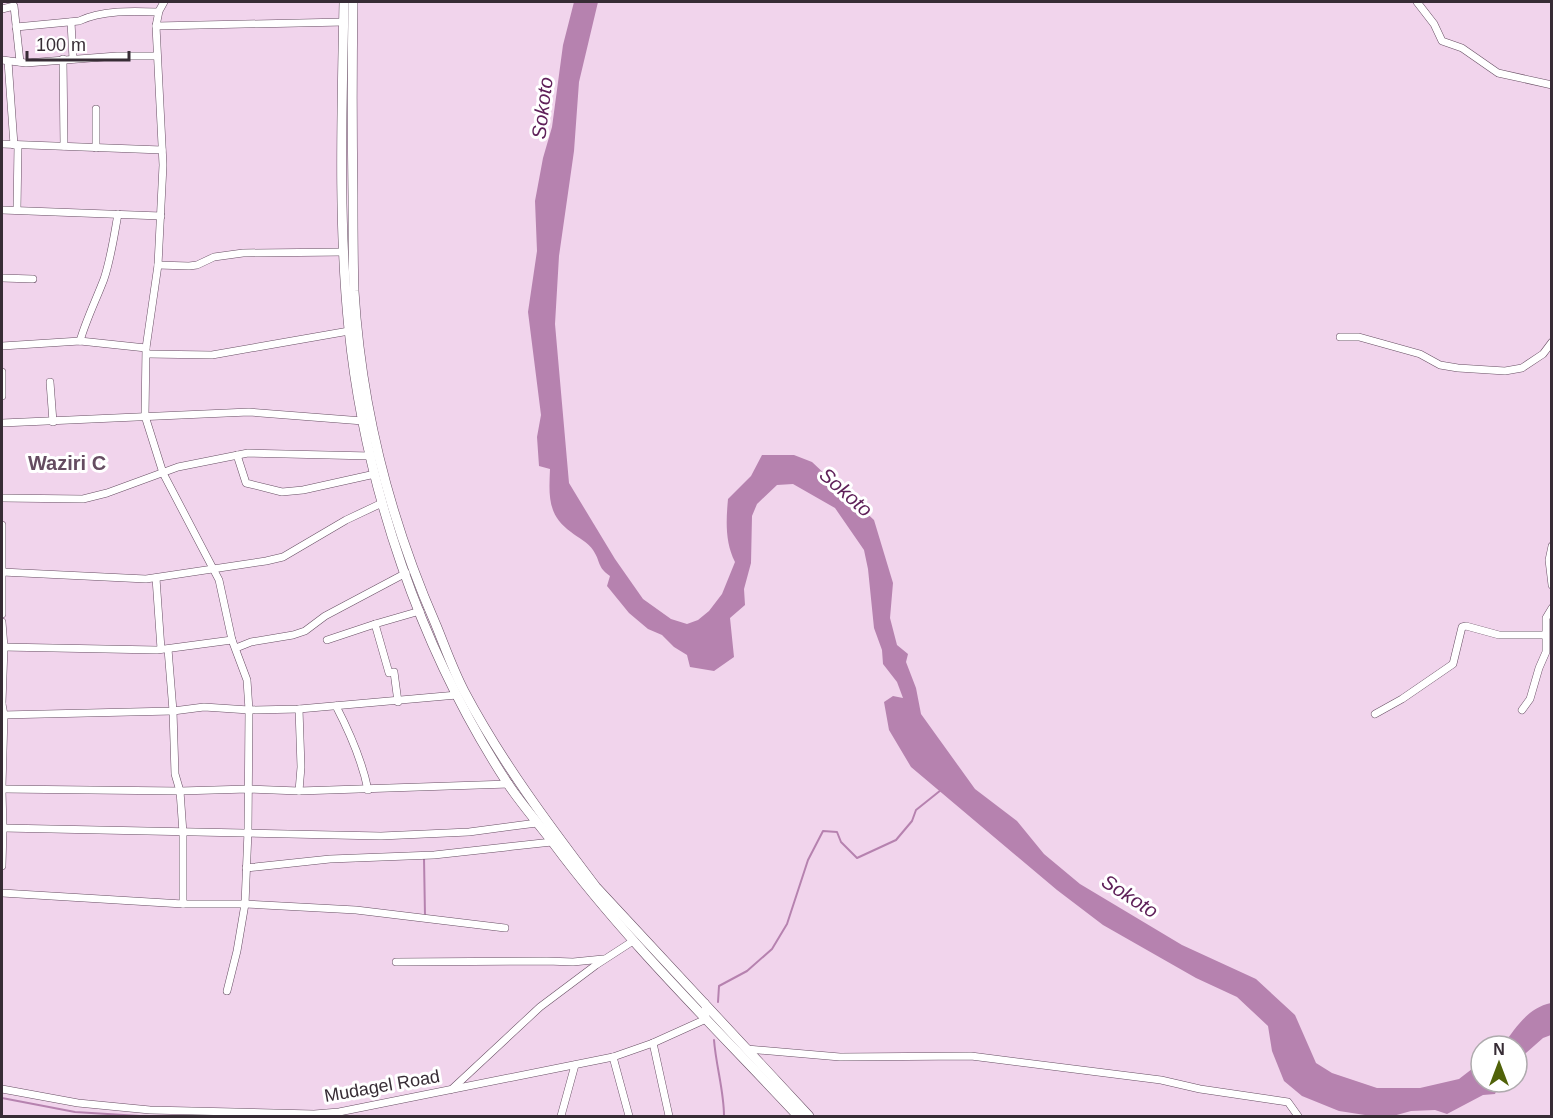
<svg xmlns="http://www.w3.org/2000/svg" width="1553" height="1118" font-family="Helvetica,sans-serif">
	<rect width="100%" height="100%" fill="#f1d4ec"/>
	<!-- water -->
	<g fill="#b682af">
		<path d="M 574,2 L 598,2 L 579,82 L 574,151 L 559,256 L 555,324 L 569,483 L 615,559 L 643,599 L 671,619 L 687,624 L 698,620 L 709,611 L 722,594 L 735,562 C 725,542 726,521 728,499 L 751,476 L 762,455 L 794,455 L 812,462 L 874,520 L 893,583 L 890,618 L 897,645 L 908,654 L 906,662 L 916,688 L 921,714 L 975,789 L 1017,821 L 1044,854 L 1080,884 L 1182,945 L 1256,979 L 1295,1015 L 1316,1063 L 1332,1073 L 1377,1088 L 1420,1088 L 1459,1079 L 1481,1062 L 1481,1082 L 1500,1082 L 1495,1094 L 1483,1095 L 1447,1114 L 1435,1110 L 1411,1111 L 1393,1116 L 1365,1115 L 1339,1111 L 1302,1096 L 1284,1081 L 1272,1051 L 1268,1026 L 1237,997 L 1196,978 L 1103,925 L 1057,890 L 911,767 L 889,730 L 884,702 L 893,696 L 903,698 L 897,682 L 883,664 L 882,650 L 874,628 L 868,569 L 864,550 L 835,508 L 793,484 L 777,485 L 757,504 L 752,516 L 751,563 L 744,589 L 745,605 L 730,618 L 734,657 L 714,671 L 690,667 L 687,655 L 674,647 L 662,635 L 648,629 L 629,613 L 607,586 L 610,576 C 597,567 601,562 593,550 C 589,543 577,537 571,532 C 547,515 549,495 550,469 L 539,466 L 537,437 L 541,415 L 528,312 L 537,251 L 535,201 L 543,158 L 552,127 L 563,45 Z"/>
		<path d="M 1551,1003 L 1551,1035 L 1543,1038 L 1517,1061 L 1517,1046 L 1502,1046 C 1516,1028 1527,1008 1551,1003 Z"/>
	</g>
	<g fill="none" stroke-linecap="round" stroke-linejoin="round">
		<!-- stream -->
		<g stroke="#b682af" stroke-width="2">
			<path d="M 424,858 L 425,916"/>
			<path d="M 718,1002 L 719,986 L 747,971 L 772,949 L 787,924 L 808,860 L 823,831 L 837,832 L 841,842 L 857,858 L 896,840 L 912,821 L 916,810 L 941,790"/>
			<path d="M 714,1040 C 716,1066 724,1091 724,1116"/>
			<path d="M 2,1098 L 75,1112 L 140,1116"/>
		</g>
		<defs>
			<g id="minor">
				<path d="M 164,2 L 159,11 L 156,26 L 163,165 L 158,265 L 146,348 L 145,416 L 163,473 L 219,580 L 232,640 L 247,680 L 249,710 L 248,831 L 245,904 L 237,951 L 227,991"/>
				<path d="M 1417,2 L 1434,24 L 1442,41 L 1462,48 L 1498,73 L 1552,85"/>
				<path d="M 2,9 L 14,6 L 20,62"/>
				<path d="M 71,22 L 73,59"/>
				<path d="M 156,26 L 344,22"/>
				<path d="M 16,27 L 79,21 C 102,10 133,11 158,12"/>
				<path d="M 63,59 L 64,146"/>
				<path d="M 2,60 L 26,63 L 117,56 L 157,56"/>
				<path d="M 8,61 L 14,145"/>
				<path d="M 96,109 L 96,148"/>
				<path d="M 2,144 L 162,150"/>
				<path d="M 2,210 L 161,216"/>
				<path d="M 17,210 L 18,145"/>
				<path d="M 158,265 L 189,266 L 197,265 L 214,257 L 243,253 L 344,252"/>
				<path d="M 2,278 L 33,279"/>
				<path d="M 1340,337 L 1359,337 L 1420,354 L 1440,365 L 1458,368 L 1505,371 L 1522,368 L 1543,354 L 1552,342"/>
				<path d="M 80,341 C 86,320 96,300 104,279 C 111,258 114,236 118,214"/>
				<path d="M 2,346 L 80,341 L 146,348"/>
				<path d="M 147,354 L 212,355 L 349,331"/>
				<path d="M 2,372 L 2,396"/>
				<path d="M 50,382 L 53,422"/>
				<path d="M 2,423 L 249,412 L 363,421"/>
				<path d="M 237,455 L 246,483 L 282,492 L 303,490 L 375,474"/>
				<path d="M 2,498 L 83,499 L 107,493 L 178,467 L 248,453 L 371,456"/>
				<path d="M 2,525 L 2,614"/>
				<path d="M 1552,546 L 1549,560 L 1552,585"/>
				<path d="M 2,572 L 146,579 L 266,561 L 283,557 L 346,520 L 382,503"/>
				<path d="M 156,578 L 161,649"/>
				<path d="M 2,622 L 4,647 L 2,703"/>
				<path d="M 375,624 L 420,611"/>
				<path d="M 327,640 L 375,624 L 389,673 L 394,672 L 398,702"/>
				<path d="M 2,647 L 157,650 L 232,640"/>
				<path d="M 236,648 L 251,642 L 293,635 L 305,631 L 325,616 L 406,573"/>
				<path d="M 168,649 L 173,711 L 175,774 L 180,791 L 183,833 L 183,904"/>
				<path d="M 2,704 L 4,715 L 2,787"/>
				<path d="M 336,706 C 350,733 362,760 368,790"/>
				<path d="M 299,709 L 301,767 L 299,791"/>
				<path d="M 1522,710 L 1530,699 L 1539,668 L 1546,652 L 1546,618 L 1552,608"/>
				<path d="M 1375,714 L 1402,699 L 1453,664 L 1462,627 L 1466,626 L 1499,635 L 1545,635"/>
				<path d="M 2,715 L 173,711 L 204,707 L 249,710 L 299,709 L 457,695"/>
				<path d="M 2,789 L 180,791 L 248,789 L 299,791 L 509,784"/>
				<path d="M 2,790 L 3,828 L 2,866"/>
				<path d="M 3,828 L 381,836 L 469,832 L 537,823"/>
				<path d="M 246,868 L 330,859 L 434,855 L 552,842"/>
				<path d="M 2,893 L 183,904 L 245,904 L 356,910 L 505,928"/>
				<path d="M 396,962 L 547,961 L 573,962 L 603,959"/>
				<path d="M 653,1043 L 669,1116"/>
				<path d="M 747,1049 L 840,1057 L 971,1056 L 1161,1080 L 1200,1089 L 1288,1102 L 1298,1116"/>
				<path d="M 613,1057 L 629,1116"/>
				<path d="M 2,1089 L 78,1103 L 150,1110 L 314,1114 L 339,1112 L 613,1057 L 653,1043 L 706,1019 L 705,1003"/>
				<path d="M 452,1089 L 540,1007 L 596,965 L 633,941"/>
				<path d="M 561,1116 L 575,1065"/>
			</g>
			<g id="major">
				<path d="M 344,2 C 342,110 338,222 349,329 C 365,487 421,651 508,784 C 522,805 539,824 554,844 C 627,942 715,1027 798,1116"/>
				<path d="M 353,2 C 352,66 352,131 353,196 C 353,227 353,259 354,291 C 361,406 390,520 436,625 C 445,647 453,670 464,691 C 501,761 548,824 596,887 L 809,1116"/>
			</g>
		</defs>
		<!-- minor casing -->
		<use href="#minor" stroke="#674e63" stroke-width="8"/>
		<!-- major casing -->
		<use href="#major" stroke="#674e63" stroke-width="10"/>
		<!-- minor -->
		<use href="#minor" stroke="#fff" stroke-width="7"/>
		<!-- major -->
		<use href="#major" stroke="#fff" stroke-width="9"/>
	</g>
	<g text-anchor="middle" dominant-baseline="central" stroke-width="6" stroke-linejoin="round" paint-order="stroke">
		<!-- street labels -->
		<g font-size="18" fill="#372c35" stroke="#fff">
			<text transform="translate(382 1086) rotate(-10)">Mudagel Road</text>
		</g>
		<!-- water labels -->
		<g font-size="20" font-style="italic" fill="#5f2059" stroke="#fff">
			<text transform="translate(542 108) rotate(-83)">Sokoto</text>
			<text transform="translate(846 492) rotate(41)">Sokoto</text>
			<text transform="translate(1130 896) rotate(33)">Sokoto</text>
		</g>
		<!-- neighbourhood labels -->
		<g font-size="20" font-weight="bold" fill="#654c61" stroke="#fff">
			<text x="67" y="463">Waziri C</text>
		</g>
	</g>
	<!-- border -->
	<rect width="1553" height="1118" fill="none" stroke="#372c35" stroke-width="6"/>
	<!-- north arrow -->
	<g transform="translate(1499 1064)"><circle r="28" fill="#ffffff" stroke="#afabae" stroke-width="1.5"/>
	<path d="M0-4.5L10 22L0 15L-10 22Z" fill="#506209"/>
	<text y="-9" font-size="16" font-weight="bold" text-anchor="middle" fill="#372c35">N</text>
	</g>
	<!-- scale -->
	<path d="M27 51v9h102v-9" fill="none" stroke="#372c35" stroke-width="3"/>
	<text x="36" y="51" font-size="18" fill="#372c35" stroke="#ffffff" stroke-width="4.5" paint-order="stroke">100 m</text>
</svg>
